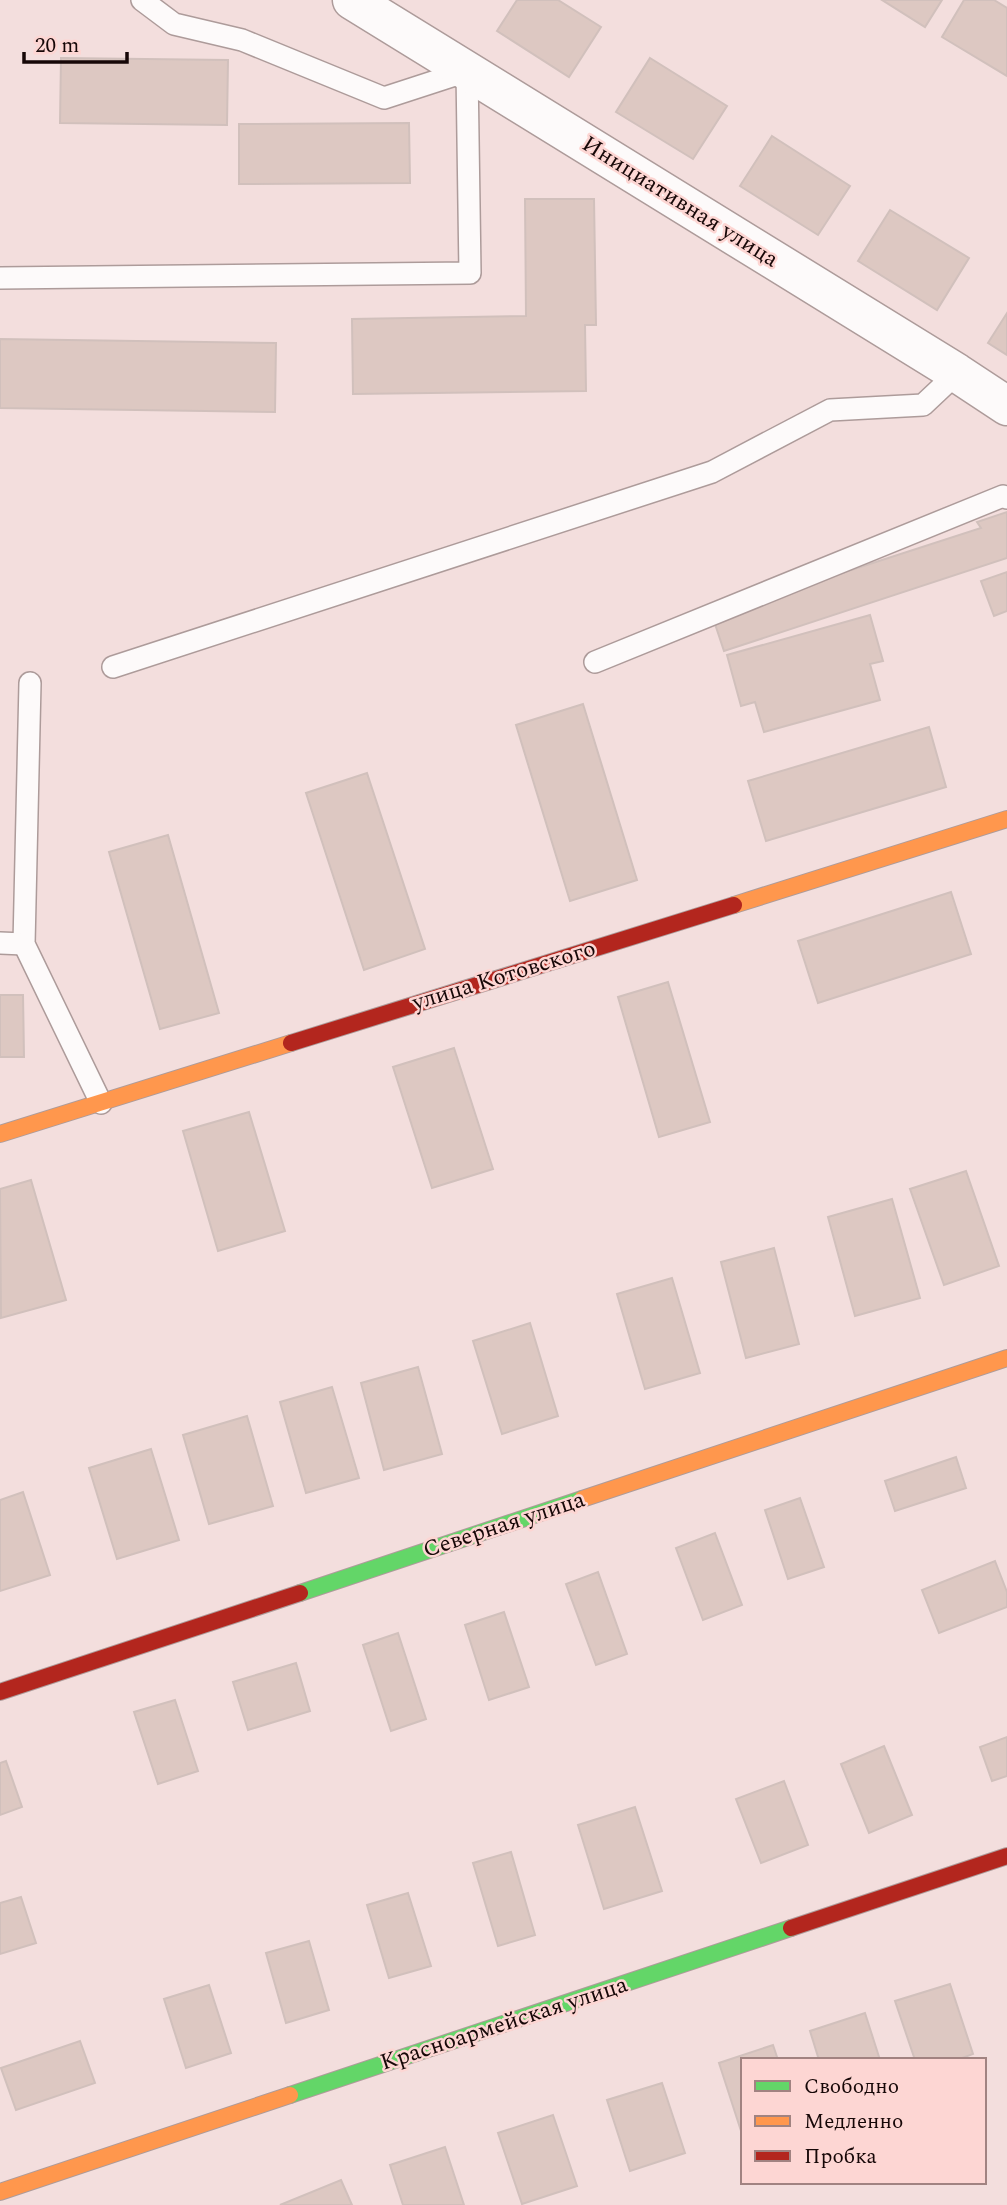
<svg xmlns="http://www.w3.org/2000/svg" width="1007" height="2205" font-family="Spectral,serif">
	<rect width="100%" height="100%" fill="#f3dedd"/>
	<!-- building -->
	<g fill="#ddc8c2" stroke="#d1c0bc" stroke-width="2">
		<path d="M 517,0 L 558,0 L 601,27 L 569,77 L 497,31 Z"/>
		<path d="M 882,0 L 942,0 L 925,27 Z"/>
		<path d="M 964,0 L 994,0 L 1007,8 L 1007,76 L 942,37 Z"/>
		<path d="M 61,58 L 228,60 L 227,125 L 60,123 Z"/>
		<path d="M 650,58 L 727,106 L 693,159 L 616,112 Z"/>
		<path d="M 409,123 L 410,183 L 239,184 L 239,124 Z"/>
		<path d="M 772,136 L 850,186 L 818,235 L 740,186 Z"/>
		<path d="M 525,199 L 594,199 L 596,325 L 585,325 L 586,391 L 353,394 L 352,319 L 526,316 Z"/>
		<path d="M 890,210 L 969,258 L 937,310 L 858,261 Z"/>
		<path d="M 1007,313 L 1007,355 L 988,343 Z"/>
		<path d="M 0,339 L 276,343 L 275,412 L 0,408 Z"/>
		<path d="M 1007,512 L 1007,558 L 724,651 L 712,615 L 981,528 L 977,522 Z"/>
		<path d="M 1007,572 L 1007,611 L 994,616 L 981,581 Z"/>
		<path d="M 870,615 L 883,661 L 870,664 L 880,700 L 764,732 L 755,702 L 741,706 L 727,655 Z"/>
		<path d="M 583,704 L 637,880 L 570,901 L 516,725 Z"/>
		<path d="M 929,727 L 946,787 L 766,841 L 748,781 Z"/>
		<path d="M 367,773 L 425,949 L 364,970 L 306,793 Z"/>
		<path d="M 168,835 L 219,1013 L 160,1029 L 109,852 Z"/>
		<path d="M 951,892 L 971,954 L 818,1003 L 798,941 Z"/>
		<path d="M 668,982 L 710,1122 L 659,1137 L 618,997 Z"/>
		<path d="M 0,995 L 23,995 L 24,1057 L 0,1057 Z"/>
		<path d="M 454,1048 L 493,1169 L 432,1188 L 393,1067 Z"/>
		<path d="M 249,1112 L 285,1231 L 218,1251 L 183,1131 Z"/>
		<path d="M 966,1171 L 999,1266 L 944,1285 L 910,1189 Z"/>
		<path d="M 31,1180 L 66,1300 L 1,1318 L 0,1189 Z"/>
		<path d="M 892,1199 L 920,1298 L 855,1316 L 828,1217 Z"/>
		<path d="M 774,1248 L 799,1344 L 746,1358 L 721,1262 Z"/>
		<path d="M 672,1278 L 700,1373 L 645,1389 L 617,1294 Z"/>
		<path d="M 530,1323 L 558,1416 L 502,1434 L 473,1341 Z"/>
		<path d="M 418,1367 L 442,1454 L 384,1470 L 361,1383 Z"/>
		<path d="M 332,1387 L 359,1478 L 306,1493 L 280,1402 Z"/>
		<path d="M 247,1416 L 273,1506 L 209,1524 L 183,1435 Z"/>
		<path d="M 151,1449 L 179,1540 L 117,1559 L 89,1468 Z"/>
		<path d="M 956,1457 L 966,1488 L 895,1511 L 885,1481 Z"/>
		<path d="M 23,1492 L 50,1575 L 0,1591 L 0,1500 Z"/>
		<path d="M 800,1498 L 824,1567 L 788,1579 L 765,1510 Z"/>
		<path d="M 715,1533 L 742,1605 L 703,1620 L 676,1548 Z"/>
		<path d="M 995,1561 L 1007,1592 L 1007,1607 L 939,1633 L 922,1590 Z"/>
		<path d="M 598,1572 L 627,1654 L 596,1665 L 566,1584 Z"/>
		<path d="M 504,1612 L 529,1687 L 489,1700 L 465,1625 Z"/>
		<path d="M 398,1633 L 426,1719 L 391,1731 L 363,1645 Z"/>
		<path d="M 296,1663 L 310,1711 L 248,1730 L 233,1682 Z"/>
		<path d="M 175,1700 L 198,1771 L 158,1784 L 134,1712 Z"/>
		<path d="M 1007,1737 L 1007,1776 L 992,1781 L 980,1747 Z"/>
		<path d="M 884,1746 L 912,1815 L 869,1833 L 841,1764 Z"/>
		<path d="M 6,1761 L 22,1807 L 0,1815 L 0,1763 Z"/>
		<path d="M 784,1781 L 808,1845 L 761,1863 L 736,1799 Z"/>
		<path d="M 635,1807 L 662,1891 L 604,1909 L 578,1825 Z"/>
		<path d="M 511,1852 L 535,1935 L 498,1946 L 473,1863 Z"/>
		<path d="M 408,1893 L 431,1966 L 389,1978 L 367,1905 Z"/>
		<path d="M 21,1897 L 36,1943 L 0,1954 L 0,1903 Z"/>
		<path d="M 309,1941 L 329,2010 L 286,2023 L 266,1953 Z"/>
		<path d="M 950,1984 L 973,2054 L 957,2060 L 915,2060 L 895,2001 Z"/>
		<path d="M 209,1985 L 231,2053 L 186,2068 L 164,1999 Z"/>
		<path d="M 865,2013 L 880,2060 L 819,2060 L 810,2031 Z"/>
		<path d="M 80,2041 L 95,2083 L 16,2110 L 1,2068 Z"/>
		<path d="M 773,2045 L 778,2060 L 743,2060 L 742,2134 L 719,2063 Z"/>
		<path d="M 662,2083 L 685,2153 L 630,2171 L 607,2100 Z"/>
		<path d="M 553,2115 L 577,2186 L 522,2204 L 498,2133 Z"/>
		<path d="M 445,2147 L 464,2205 L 403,2205 L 390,2165 Z"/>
		<path d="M 341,2180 L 352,2205 L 280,2205 Z"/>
	</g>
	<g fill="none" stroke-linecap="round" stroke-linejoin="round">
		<defs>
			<g id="lane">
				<path d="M 0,278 L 470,273 L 467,71 L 384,98 L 242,40 L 174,24 L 142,0"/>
				<path d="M 595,662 L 1003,496 L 1007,498"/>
				<path d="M 113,667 L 712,472 L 830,410 L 923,405 L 957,373"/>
				<path d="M 30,683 L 24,944 L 101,1103"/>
				<path d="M 0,943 L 24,944"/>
			</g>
			<path id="street" d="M 352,0 L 957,373 L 1007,406"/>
			<g id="fast">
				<path d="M 300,1593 L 582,1499"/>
				<path d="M 290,2095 L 791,1928"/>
			</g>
			<g id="slow">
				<path d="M 734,905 L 1007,819"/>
				<path d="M 0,1134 L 291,1043"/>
				<path d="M 582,1499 L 1007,1358"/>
				<path d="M 0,2192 L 290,2095"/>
			</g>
			<g id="jam">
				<path d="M 291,1043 L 734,905"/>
				<path d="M 0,1692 L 300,1593"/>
				<path d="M 791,1928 L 1007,1856"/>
			</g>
		</defs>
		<!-- lane casing -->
		<use href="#lane" stroke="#ad9b9a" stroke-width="24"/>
		<!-- street casing -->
		<use href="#street" stroke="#ad9b9a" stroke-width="41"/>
		<!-- fast casing -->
		<use href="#fast" stroke="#ad9b9a" stroke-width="18"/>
		<!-- slow casing -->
		<use href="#slow" stroke="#ad9b9a" stroke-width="18"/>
		<!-- jam casing -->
		<use href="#jam" stroke="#ad9b9a" stroke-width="18"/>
		<!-- lane -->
		<use href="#lane" stroke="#fdfafa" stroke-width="21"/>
		<!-- street -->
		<use href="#street" stroke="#fdfafa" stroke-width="38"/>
		<!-- fast -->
		<use href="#fast" stroke="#63d668" stroke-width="16"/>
		<!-- slow -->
		<use href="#slow" stroke="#ff974d" stroke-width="16"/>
		<!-- jam -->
		<use href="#jam" stroke="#b3261e" stroke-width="16"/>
	</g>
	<g text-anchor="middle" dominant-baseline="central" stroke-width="5" stroke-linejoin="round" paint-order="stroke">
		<!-- street labels -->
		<g font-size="23" fill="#160707" stroke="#fdd6d3">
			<text transform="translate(680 202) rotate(32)">Инициативная улица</text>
			<text transform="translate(504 976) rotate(-17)">улица Котовского</text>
			<text transform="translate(504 1525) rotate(-18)">Северная улица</text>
			<text transform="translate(504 2024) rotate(-18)">Красноармейская улица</text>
		</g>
	</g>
	<!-- legend -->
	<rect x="741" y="2058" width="245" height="126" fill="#fdd6d3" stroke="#a18381" stroke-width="2"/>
	<rect x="755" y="2081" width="35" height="10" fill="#63d668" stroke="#a18381" stroke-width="2"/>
	<text x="804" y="2093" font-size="21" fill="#160707">Свободно</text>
	<rect x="755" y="2116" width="35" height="10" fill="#ff974d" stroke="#a18381" stroke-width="2"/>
	<text x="804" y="2128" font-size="21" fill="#160707">Медленно</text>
	<rect x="755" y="2151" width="35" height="10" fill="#b3261e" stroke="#a18381" stroke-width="2"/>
	<text x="804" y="2163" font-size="21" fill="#160707">Пробка</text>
	<!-- scale -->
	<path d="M24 52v10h103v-10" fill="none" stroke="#160707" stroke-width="3.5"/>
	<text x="35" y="52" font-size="21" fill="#160707" stroke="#fdd6d3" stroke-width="5" paint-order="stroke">20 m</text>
</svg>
